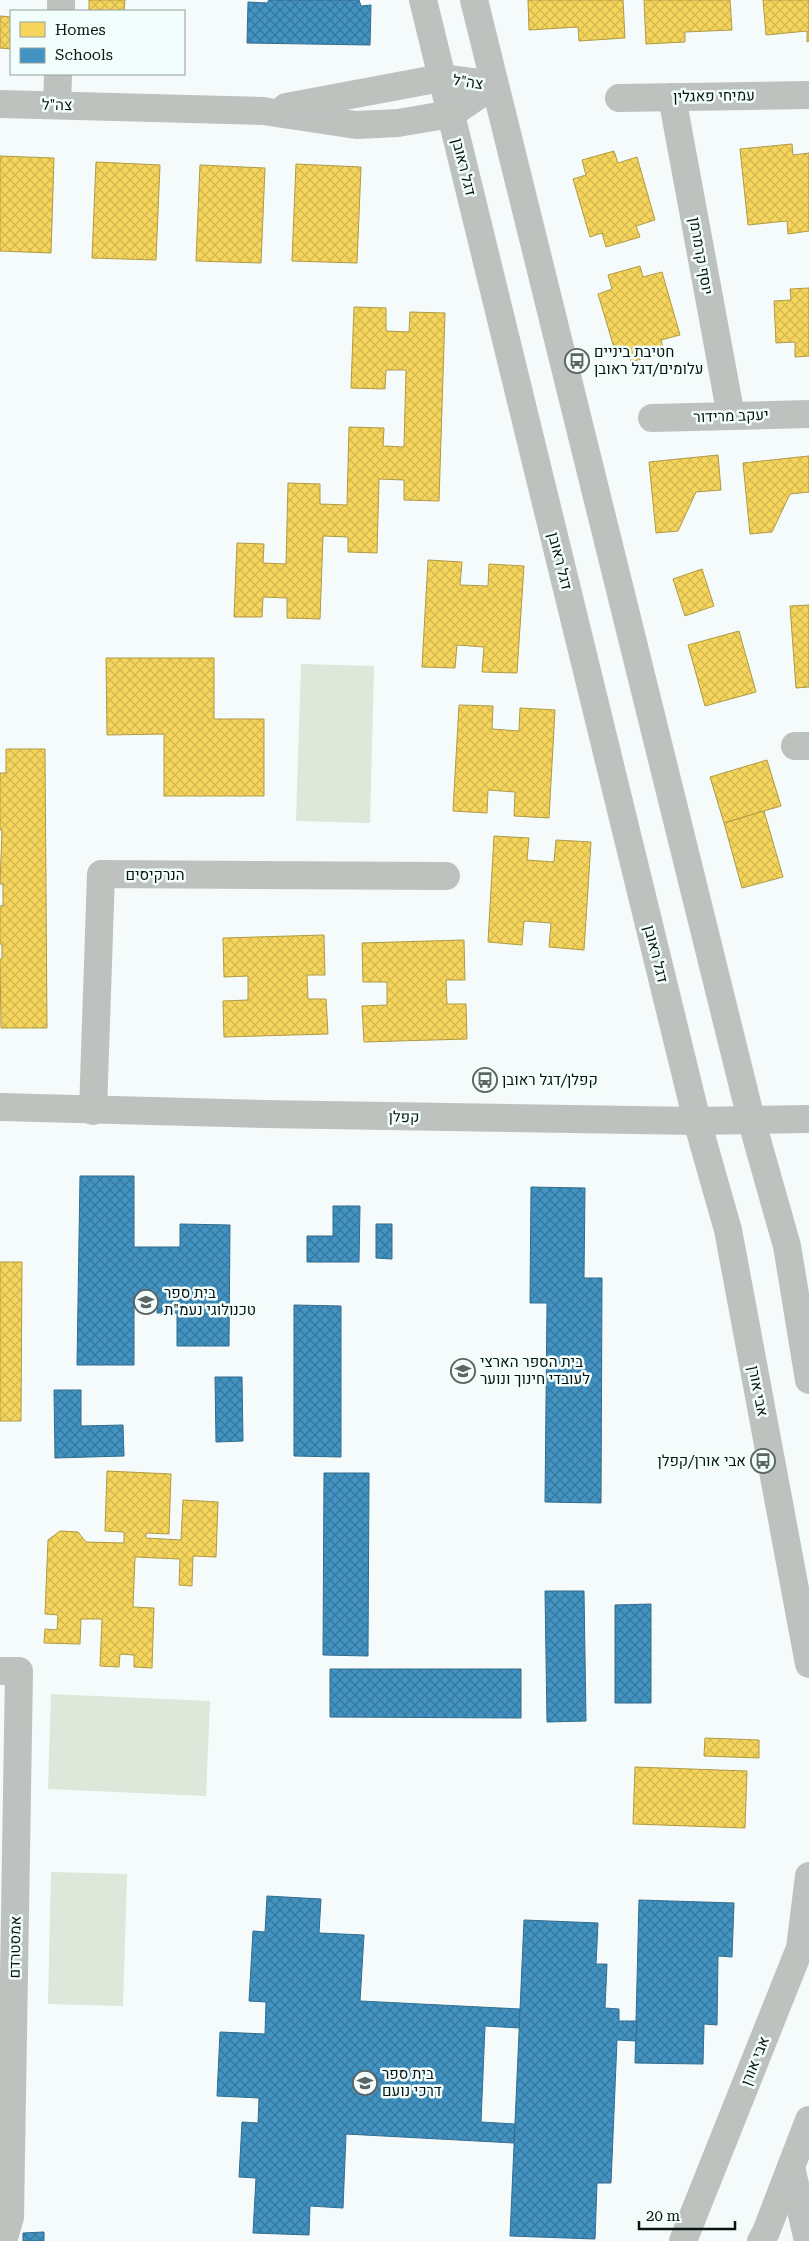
<svg xmlns="http://www.w3.org/2000/svg" width="809" height="2241" font-family="'Roboto Serif',Heebo,serif">
	<defs>
		<pattern id="homes-cross-hatch" width="8" height="8" patternUnits="userSpaceOnUse" patternTransform="scale(1.25)"><rect width="8" height="8" fill="#f6d55c"/><path d="M0 0l8 8M0 8l8-8" fill="none" stroke="#d2b64f"/></pattern>
		<pattern id="schools-cross-hatch" width="8" height="8" patternUnits="userSpaceOnUse" patternTransform="scale(1.25)"><rect width="8" height="8" fill="#4393c3"/><path d="M0 0l8 8M0 8l8-8" fill="none" stroke="#36779d"/></pattern>
	</defs>
	<rect width="100%" height="100%" fill="#f5fbfa"/>
	<!-- green -->
	<g fill="#dde7da">
		<path d="M 301,664 L 374,666 L 370,823 L 296,821 Z"/>
		<path d="M 51,1694 L 210,1701 L 206,1796 L 48,1789 Z"/>
		<path d="M 51,1872 L 127,1874 L 123,2006 L 48,2004 Z"/>
	</g>
	<!-- homes -->
	<g fill="url(#homes-cross-hatch)" stroke="#af9b46">
		<path d="M 89,0 L 125,0 L 124,11 L 89,11 Z"/>
		<path d="M 528,0 L 623,0 L 625,38 L 579,41 L 578,27 L 529,30 Z"/>
		<path d="M 644,0 L 730,0 L 732,30 L 685,32 L 685,42 L 646,44 Z"/>
		<path d="M 763,0 L 809,0 L 809,41 L 807,42 L 807,31 L 766,35 Z"/>
		<path d="M 0,16 L 11,17 L 11,49 L 0,48 Z"/>
		<path d="M 792,144 L 793,155 L 809,153 L 809,231 L 788,234 L 787,221 L 748,225 L 740,149 Z"/>
		<path d="M 614,151 L 618,163 L 637,157 L 655,220 L 636,226 L 640,237 L 606,247 L 602,233 L 590,237 L 573,179 L 586,175 L 582,160 Z"/>
		<path d="M 0,156 L 54,158 L 51,253 L 0,251 Z"/>
		<path d="M 96,162 L 160,165 L 156,260 L 92,258 Z"/>
		<path d="M 296,164 L 361,167 L 357,263 L 292,261 Z"/>
		<path d="M 200,165 L 265,168 L 261,263 L 196,261 Z"/>
		<path d="M 640,266 L 643,277 L 662,272 L 680,335 L 661,340 L 664,352 L 631,362 L 627,348 L 615,351 L 598,294 L 612,289 L 608,275 Z"/>
		<path d="M 809,288 L 809,356 L 795,357 L 795,342 L 776,343 L 774,301 L 791,300 L 790,289 Z"/>
		<path d="M 354,307 L 386,308 L 386,331 L 409,332 L 410,312 L 445,313 L 439,501 L 404,500 L 404,480 L 379,479 L 377,553 L 348,552 L 348,537 L 323,536 L 320,619 L 287,618 L 287,598 L 263,597 L 262,617 L 234,617 L 237,543 L 264,544 L 263,563 L 286,564 L 288,483 L 320,484 L 320,504 L 347,505 L 349,427 L 384,428 L 383,446 L 404,447 L 406,370 L 386,370 L 385,389 L 351,388 Z"/>
		<path d="M 718,455 L 721,490 L 696,492 L 678,531 L 656,533 L 649,462 Z"/>
		<path d="M 809,456 L 809,492 L 790,494 L 772,532 L 750,534 L 743,463 Z"/>
		<path d="M 428,560 L 462,562 L 460,585 L 488,586 L 489,564 L 524,566 L 517,673 L 482,672 L 484,647 L 457,645 L 455,668 L 422,667 Z"/>
		<path d="M 702,569 L 714,606 L 685,616 L 673,579 Z"/>
		<path d="M 809,605 L 809,687 L 796,688 L 790,606 Z"/>
		<path d="M 739,631 L 756,692 L 705,706 L 688,645 Z"/>
		<path d="M 106,658 L 214,658 L 214,719 L 264,719 L 264,796 L 164,796 L 164,734 L 107,735 Z"/>
		<path d="M 459,705 L 493,706 L 492,729 L 519,731 L 520,708 L 555,710 L 549,818 L 514,816 L 515,792 L 488,790 L 487,813 L 453,811 Z"/>
		<path d="M 6,749 L 45,749 L 47,1028 L 1,1028 L 0,959 L 2,959 L 2,944 L 0,944 L 0,906 L 3,906 L 3,884 L 0,884 L 2,830 L 0,830 L 0,773 L 6,773 Z"/>
		<path d="M 767,760 L 781,806 L 724,823 L 710,777 Z"/>
		<path d="M 764,811 L 783,877 L 742,888 L 724,823 Z"/>
		<path d="M 494,836 L 529,838 L 527,860 L 554,862 L 556,840 L 591,842 L 584,950 L 549,947 L 551,923 L 524,921 L 522,945 L 488,942 Z"/>
		<path d="M 324,935 L 325,975 L 307,975 L 308,999 L 326,999 L 328,1034 L 224,1037 L 223,1001 L 248,1000 L 248,976 L 224,977 L 223,938 Z"/>
		<path d="M 464,940 L 465,980 L 446,980 L 447,1004 L 466,1004 L 467,1039 L 364,1042 L 362,1006 L 387,1005 L 387,982 L 363,982 L 362,943 Z"/>
		<path d="M 0,1262 L 22,1262 L 21,1421 L 0,1421 Z"/>
		<path d="M 107,1471 L 171,1474 L 169,1534 L 146,1533 L 146,1538 L 181,1540 L 183,1500 L 218,1502 L 216,1557 L 193,1556 L 192,1586 L 179,1585 L 180,1559 L 135,1557 L 133,1607 L 154,1608 L 152,1668 L 134,1667 L 134,1655 L 120,1654 L 119,1667 L 100,1666 L 102,1619 L 81,1619 L 80,1644 L 44,1643 L 45,1629 L 57,1630 L 58,1615 L 45,1614 L 48,1540 L 60,1531 L 78,1532 L 86,1542 L 124,1543 L 124,1532 L 105,1531 Z"/>
		<path d="M 705,1738 L 759,1740 L 759,1758 L 704,1756 Z"/>
		<path d="M 635,1767 L 747,1771 L 745,1828 L 633,1824 Z"/>
	</g>
	<!-- schools -->
	<g fill="url(#schools-cross-hatch)" stroke="#326d8e">
		<path d="M 269,0 L 359,0 L 361,6 L 371,5 L 370,45 L 247,43 L 248,2 L 267,3 Z"/>
		<path d="M 80,1176 L 134,1176 L 134,1247 L 180,1247 L 180,1224 L 230,1225 L 229,1346 L 177,1346 L 177,1313 L 157,1313 L 157,1305 L 134,1304 L 134,1365 L 77,1365 Z"/>
		<path d="M 531,1187 L 585,1188 L 584,1278 L 602,1278 L 601,1503 L 545,1502 L 547,1303 L 530,1303 Z"/>
		<path d="M 333,1206 L 360,1206 L 359,1262 L 307,1262 L 307,1236 L 333,1236 Z"/>
		<path d="M 376,1224 L 392,1224 L 392,1259 L 376,1258 Z"/>
		<path d="M 294,1305 L 341,1306 L 341,1457 L 294,1456 Z"/>
		<path d="M 215,1377 L 242,1377 L 243,1441 L 216,1442 Z"/>
		<path d="M 54,1390 L 81,1390 L 81,1426 L 123,1425 L 124,1456 L 55,1458 Z"/>
		<path d="M 324,1473 L 369,1473 L 368,1656 L 323,1655 Z"/>
		<path d="M 545,1591 L 584,1591 L 586,1721 L 547,1722 Z"/>
		<path d="M 651,1604 L 651,1703 L 615,1703 L 615,1605 Z"/>
		<path d="M 330,1669 L 521,1669 L 521,1718 L 330,1717 Z"/>
		<path d="M 267,1896 L 321,1899 L 319,1933 L 364,1935 L 360,2001 L 520,2009 L 519,2028 L 485,2026 L 481,2122 L 515,2124 L 514,2143 L 346,2134 L 343,2208 L 310,2206 L 309,2235 L 253,2233 L 256,2178 L 239,2177 L 242,2122 L 258,2123 L 259,2098 L 217,2096 L 220,2032 L 265,2034 L 266,2002 L 249,2001 L 253,1931 L 265,1932 Z"/>
		<path d="M 639,1900 L 734,1903 L 732,1957 L 718,1956 L 717,2025 L 704,2024 L 703,2064 L 635,2063 Z"/>
		<path d="M 524,1920 L 598,1923 L 596,1964 L 607,1964 L 605,2008 L 619,2009 L 619,2021 L 637,2021 L 636,2041 L 617,2040 L 611,2183 L 597,2183 L 595,2239 L 510,2236 Z"/>
		<path d="M 44,2232 L 44,2241 L 23,2241 L 23,2233 Z"/>
	</g>
	<g fill="none" stroke-linecap="round" stroke-linejoin="round">
		<!-- minor -->
		<g stroke="#bec2bf" stroke-width="28">
			<path d="M 61,11 L 61,0"/>
			<path d="M 672,97 L 731,416"/>
			<path d="M 619,98 L 809,95"/>
			<path d="M 57,105 L 58,74"/>
			<path d="M 652,418 L 809,414"/>
			<path d="M 795,746 L 809,746"/>
			<path d="M 93,1111 L 101,874 L 446,876"/>
			<path d="M 0,1671 L 19,1671 L 10,2217 L 3,2241"/>
		</g>
		<!-- tertiary -->
		<g stroke="#bec2bf" stroke-width="28">
			<path d="M 423,0 L 697,1121 L 728,1230 L 809,1664"/>
			<path d="M 474,0 L 751,1119 L 787,1246 L 809,1380"/>
			<path d="M 0,104 L 263,111 L 356,125 L 398,123 L 451,114 L 494,85"/>
			<path d="M 286,107 L 441,78 L 494,85"/>
			<path d="M 0,1107 L 264,1114 L 697,1121 L 809,1119"/>
			<path d="M 791,2167 L 808,2241"/>
			<path d="M 683,2241 L 800,1948 L 809,1876"/>
			<path d="M 761,2241 L 766,2232 L 809,2120"/>
		</g>
	</g>
	<!-- icons -->
	<defs>
		<symbol id="bus-ring" viewBox="-11 -11 22 22"><circle r="9.5" fill="#f2fefb" stroke="#5c6563" stroke-width="1.5"/><path d="M-5-6H5V4H4V6H2V4H-2V6H-4V4H-5ZM-3.5-4V0h7V-4ZM-3.5 1.2v1.5H-2V1.2ZM2 1.2v1.5H3.5V1.2Z" fill="#5c6563"/></symbol>
		<symbol id="school-ring" viewBox="-11 -11 22 22"><circle r="9.5" fill="#f2fefb" stroke="#5c6563" stroke-width="1.5"/><path d="M0-5L7-2L0 1L-7-2ZM-4 1L0 2.5L4 1V4Q0 6-4 4Z" fill="#5c6563"/></symbol>
	</defs>
	<g fill-rule="evenodd">
		<use href="#bus-ring" x="563" y="347" width="28" height="28"/>
		<use href="#bus-ring" x="471" y="1066" width="28" height="28"/>
		<use href="#school-ring" x="132" y="1288" width="28" height="28"/>
		<use href="#school-ring" x="449" y="1357" width="28" height="28"/>
		<use href="#bus-ring" x="749" y="1447" width="28" height="28"/>
		<use href="#school-ring" x="351" y="2069" width="28" height="28"/>
	</g>
	<g text-anchor="middle" dominant-baseline="central" stroke-width="5" stroke-linejoin="round" paint-order="stroke">
		<!-- street labels -->
		<g font-size="15" fill="#091412" stroke="#f2fefb">
			<text transform="translate(468 82) rotate(8)">צה"ל</text>
			<text transform="translate(714 96) rotate(-1)">עמיחי פאגלין</text>
			<text transform="translate(57 105) rotate(1)">צה"ל</text>
			<text transform="translate(464 167) rotate(76)">דגל ראובן</text>
			<text transform="translate(701 256) rotate(80)">יוסף קרמרמן</text>
			<text transform="translate(731 416) rotate(-2)">יעקב מרידור</text>
			<text transform="translate(560 561) rotate(76)">דגל ראובן</text>
			<text x="155" y="875">הנרקיסים</text>
			<text transform="translate(656 954) rotate(76)">דגל ראובן</text>
			<text transform="translate(404 1117) rotate(1)">קפלן</text>
			<text transform="translate(758 1391) rotate(79)">אבי אורן</text>
			<text transform="translate(15 1947) rotate(-89)">אמסטרדם</text>
			<text transform="translate(755 2061) rotate(-68)">אבי אורן</text>
		</g>
		<!-- poi labels -->
		<g font-size="15" fill="#091412" stroke="#f2fefb" text-anchor="start">
			<text x="594" y="352">חטיבת ביניים<tspan x="594" dy="17">עלומים/דגל ראובן</tspan></text>
			<text x="502" y="1080">קפלן/דגל ראובן</text>
			<text x="164" y="1293">בית ספר<tspan x="164" dy="17">טכנולוגי נעמ"ת</tspan></text>
			<text x="480" y="1362">בית הספר הארצי<tspan x="480" dy="17">לעובדי חינוך ונוער</tspan></text>
			<text x="746" y="1461" text-anchor="end">אבי אורן/קפלן</text>
			<text x="382" y="2074">בית ספר<tspan x="382" dy="17">דרכי נועם</tspan></text>
		</g>
	</g>
	<!-- legend -->
	<rect x="10" y="10" width="175" height="65" fill="#f2fefb" stroke="#95a09e"/>
	<rect x="20" y="22" width="25" height="15" fill="#f6d55c" stroke="#95a09e"/>
	<text x="55" y="35" font-size="15" fill="#091412">Homes</text>
	<rect x="20" y="48" width="25" height="15" fill="#4393c3" stroke="#95a09e"/>
	<text x="55" y="60" font-size="15" fill="#091412">Schools</text>
	<!-- scale -->
	<path d="M639 2221v8h96v-8" fill="none" stroke="#091412" stroke-width="2.5"/>
	<text x="646" y="2221" font-size="15" fill="#091412" stroke="#f2fefb" stroke-width="4" paint-order="stroke">20 m</text>
</svg>
